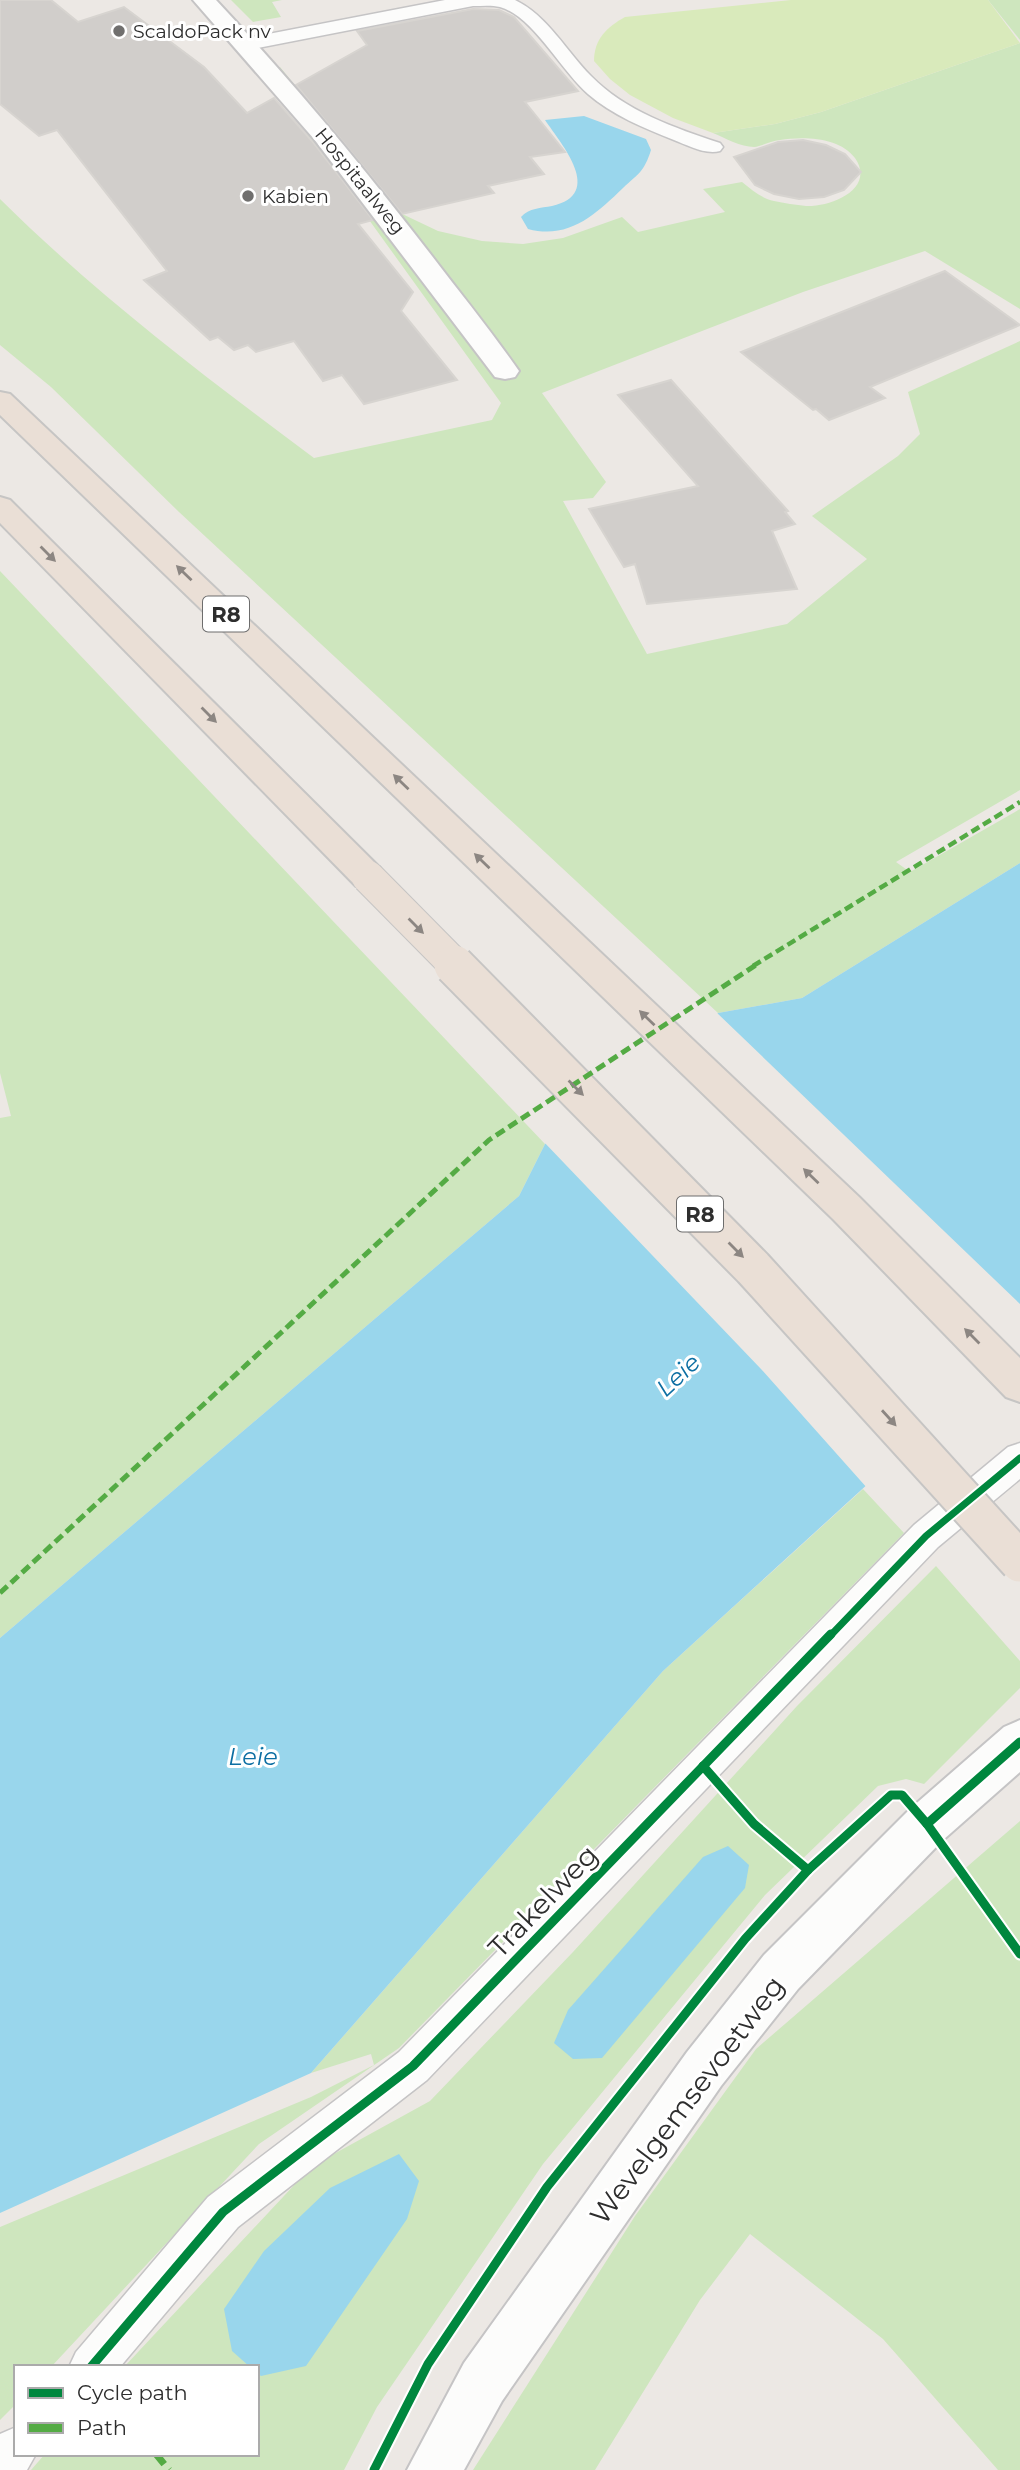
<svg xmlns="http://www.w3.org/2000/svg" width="1020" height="2470" font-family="Montserrat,sans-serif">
	<rect width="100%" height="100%" fill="#ece8e4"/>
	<!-- green -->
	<g fill="#cee6be">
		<path d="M 231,0 L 282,0 L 272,2 L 281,17 L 253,22 Z"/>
		<path d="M 988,0 L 1020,0 L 1020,40 Z"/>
		<path d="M 1020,43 L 1020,309 L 925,251 L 803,292 L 542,393 L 606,482 L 593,498 L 563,501 L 647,654 L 787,624 L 867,559 L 812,516 L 898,456 L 920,434 L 908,392 L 1020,341 L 1020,790 L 896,862 L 910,872 L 1020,809 L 1020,863 L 802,998 L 718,1013 L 179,512 L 51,387 L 0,345 L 0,199 C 97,295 205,377 314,458 L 492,420 L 501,403 L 261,70 L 280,67 L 398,212 L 438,231 L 482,241 L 523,244 L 563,238 L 622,217 L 638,232 L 725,212 L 703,189 L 742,182 C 752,190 761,198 774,201 C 784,203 796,205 806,206 C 831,207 876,189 855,158 C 840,137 803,136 780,140 C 771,141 762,146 754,147 C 741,147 725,138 713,133 L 775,124 L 821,112 Z"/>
		<path d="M 0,571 L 545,1144 L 519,1196 L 0,1638 L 0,1118 L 11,1116 L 0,1073 Z"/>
		<path d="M 863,1489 L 904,1533 L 399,2048 L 259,2144 L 51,2367 L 16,2367 L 16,2404 L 0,2420 L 0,2227 L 311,2097 L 374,2065 L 371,2054 L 311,2073 L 663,1671 Z"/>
		<path d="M 936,1566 L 1020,1661 L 1020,1688 L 924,1784 L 906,1779 L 878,1786 L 765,1895 L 543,2164 L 377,2407 L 344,2470 L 31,2470 L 45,2454 L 257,2454 L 257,2367 L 124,2367 L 312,2166 L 430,2101 L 573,1952 L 797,1706 Z"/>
		<path d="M 1020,1821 L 1020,2470 L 998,2470 L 883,2339 L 750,2234 L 700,2300 L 595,2470 L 473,2470 L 635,2216 L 756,2049 Z"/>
	</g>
	<!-- pitch -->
	<path fill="#d9eabb" d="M 791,0 L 988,0 L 1020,43 L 821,112 L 775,124 L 713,133 L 673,118 L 630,95 L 610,79 L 594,61 C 594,39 607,27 625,17 Z"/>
	<!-- water -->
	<g fill="#99d6ec">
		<path d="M 584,116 L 646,139 L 651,150 C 644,172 639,173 623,188 C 596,214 569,240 528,229 L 521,217 C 529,208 541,208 552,206 C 605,194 562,145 545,120 Z"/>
		<path d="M 1020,863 L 1020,1345 L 663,1671 L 311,2073 L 0,2213 L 0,1638 L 519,1196 L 545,1144 L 718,1013 L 802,998 Z"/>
		<path d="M 728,1846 L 749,1865 L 745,1888 L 602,2058 L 573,2059 L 554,2043 L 568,2010 L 703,1857 Z"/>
		<path d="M 399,2154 L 419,2181 L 407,2219 L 306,2366 L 261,2376 L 257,2373 L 257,2367 L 250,2367 L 232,2351 L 224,2309 L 264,2251 L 330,2188 Z"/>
	</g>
	<!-- pier -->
	<path fill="#ece8e4" d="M 715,1011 L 1020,1304 L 1020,1349 L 868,1489 L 761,1369 L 543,1141 Z"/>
	<!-- building -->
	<g fill="#d1cecb" stroke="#d7d4d0" stroke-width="2">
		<path d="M 0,0 L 51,0 L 78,22 L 124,7 L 204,67 L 247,113 L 274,98 L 312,141 L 373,220 L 358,224 L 413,292 L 401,311 L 457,380 L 364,404 L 342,375 L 323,381 L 294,341 L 256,352 L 248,345 L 234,350 L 218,337 L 210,340 L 144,280 L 167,271 L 57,130 L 39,136 L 0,104 Z"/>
		<path d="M 473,9 L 499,10 L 514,17 L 578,91 L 525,102 L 565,152 L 530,157 L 544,174 L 488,186 L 494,193 L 402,214 L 296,85 L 367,45 L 357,31 Z"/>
		<path d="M 803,140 L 826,145 L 845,154 L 861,172 L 844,190 L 824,197 L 799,199 L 774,194 L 755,185 L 734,157 L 778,142 Z"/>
		<path d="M 945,271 L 1020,325 L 870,387 L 885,398 L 829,420 L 816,409 L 813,410 L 741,352 Z"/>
		<path d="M 671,380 L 788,511 L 785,512 L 795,524 L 772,531 L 797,589 L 647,604 L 635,564 L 624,567 L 589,509 L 698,486 L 618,395 Z"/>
	</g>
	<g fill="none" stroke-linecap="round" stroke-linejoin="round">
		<defs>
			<g id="lane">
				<path d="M 445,0 L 515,0 C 548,16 566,51 591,76 C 625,111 675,128 720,143 L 723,147 L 720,151 C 705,155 687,145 674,140 C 644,128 612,115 588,94 C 562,72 533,16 500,7 C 492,5 482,6 473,6 L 247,50 L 238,44 L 247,38 Z"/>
				<path d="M 1020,1443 L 1020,1479 L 938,1547 L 427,2080 L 238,2227 L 120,2367 L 69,2367 L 76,2352 L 208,2197 L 399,2052 L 914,1525 L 1008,1447 Z"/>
				<path d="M 16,2427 L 16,2454 L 36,2454 L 27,2470 L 0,2470 L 0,2434 Z"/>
			</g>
			<g id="street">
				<path d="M 193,0 L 216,0 C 293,82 364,168 432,256 C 461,294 492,332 519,371 L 515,377 L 505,379 L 495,377 L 314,139 Z"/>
				<path d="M 1020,1720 L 1020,1772 L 943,1840 L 798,1989 L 721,2086 L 502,2401 L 464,2470 L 407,2470 L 464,2363 L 687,2052 L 764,1955 L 911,1808 L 1004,1727 Z"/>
			</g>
			<g id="highway">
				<path d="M 0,392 L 10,394 L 859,1197 L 1020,1358 L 1020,1402 L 1006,1397 L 833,1219 L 0,415 Z"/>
				<path d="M 0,497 L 10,500 L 380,868 L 385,877 L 380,886 L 368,889 L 356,886 L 0,523 Z"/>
			</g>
		</defs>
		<!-- lane casing -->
		<use href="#lane" stroke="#c5c4c5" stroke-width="3"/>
		<!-- street casing -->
		<use href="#street" stroke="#c5c4c5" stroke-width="4"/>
		<!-- highway casing -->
		<use href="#highway" stroke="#c6c5c4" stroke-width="4"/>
		<!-- lane -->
		<use href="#lane" fill="#fcfcfb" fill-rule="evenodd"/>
		<!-- street -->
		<use href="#street" fill="#fcfcfb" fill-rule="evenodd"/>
		<!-- highway -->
		<use href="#highway" fill="#eadfd6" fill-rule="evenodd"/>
		<defs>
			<path id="highway-bridge-far1" d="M 368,877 L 456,966"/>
			<path id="highway-bridge" d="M 454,965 L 753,1268 L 1020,1562"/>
		</defs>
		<!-- highway-bridge-far1 casing -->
		<use href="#highway-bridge-far1" stroke="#c6c5c4" stroke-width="34" stroke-linecap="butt"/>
		<!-- highway-bridge casing -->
		<use href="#highway-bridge" stroke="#c6c5c4" stroke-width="43" stroke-linecap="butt"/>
		<!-- highway-bridge-far1 -->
		<use href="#highway-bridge-far1" stroke="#eadfd6" stroke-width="32"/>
		<!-- highway-bridge -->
		<use href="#highway-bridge" stroke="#eadfd6" stroke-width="39"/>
		<!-- quiet-far2 -->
		<path stroke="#54ab44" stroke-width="4.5" stroke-dasharray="9 4.5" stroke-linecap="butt" d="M 753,966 L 1020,802"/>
		<!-- quiet-far1 -->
		<path stroke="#54ab44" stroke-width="5" stroke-dasharray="10 5" stroke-linecap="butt" d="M 0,1593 L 489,1140 L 756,965"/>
		<!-- quiet -->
		<path stroke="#54ab44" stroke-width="7" stroke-dasharray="13 7" stroke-linecap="butt" d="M 156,2454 L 169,2470"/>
		<defs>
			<path id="cycleway-far1" d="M 830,1636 L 926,1536 L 1020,1458"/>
			<g id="cycleway">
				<path d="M 703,1766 L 754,1824 L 808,1870"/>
				<path d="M 927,1824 L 1020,1742"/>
				<path d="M 91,2367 L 223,2212 L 413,2066 L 831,1634"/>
				<path d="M 374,2470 L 428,2364 L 547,2187 L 745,1939 L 808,1870 L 891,1795 L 902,1795 L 927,1824 L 1020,1954"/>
			</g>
		</defs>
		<!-- cycleway-far1 casing -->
		<use href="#cycleway-far1" stroke="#fff" stroke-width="11"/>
		<!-- cycleway casing -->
		<use href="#cycleway" stroke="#fff" stroke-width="13"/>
		<!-- cycleway-far1 -->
		<use href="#cycleway-far1" stroke="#00873e" stroke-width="7"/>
		<!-- cycleway -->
		<use href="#cycleway" stroke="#00873e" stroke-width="9"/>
	</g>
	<!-- one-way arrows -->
	<defs><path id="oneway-solid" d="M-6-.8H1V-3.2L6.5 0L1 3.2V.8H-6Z" transform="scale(1.75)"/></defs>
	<g fill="#8c8682">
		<use href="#oneway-solid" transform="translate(48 554) rotate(45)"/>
		<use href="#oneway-solid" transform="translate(184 573) rotate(-136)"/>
		<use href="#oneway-solid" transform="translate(209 715) rotate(45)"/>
		<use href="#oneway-solid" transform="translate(401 782) rotate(-136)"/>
		<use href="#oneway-solid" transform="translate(482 861) rotate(-136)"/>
		<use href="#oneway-solid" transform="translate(416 926) rotate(45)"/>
		<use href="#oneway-solid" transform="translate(647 1018) rotate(-136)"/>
		<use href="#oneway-solid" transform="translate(576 1088) rotate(45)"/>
		<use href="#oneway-solid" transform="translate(811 1176) rotate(-136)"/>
		<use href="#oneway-solid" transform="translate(736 1250) rotate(45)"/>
		<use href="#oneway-solid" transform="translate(972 1336) rotate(-135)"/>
		<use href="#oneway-solid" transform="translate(889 1418) rotate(48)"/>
	</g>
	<!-- markers -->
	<g fill="#706f6e" stroke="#fff" stroke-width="2.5">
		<circle cx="119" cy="31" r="7"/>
		<circle cx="248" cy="196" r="7"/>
	</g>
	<g text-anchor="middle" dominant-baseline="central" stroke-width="6" stroke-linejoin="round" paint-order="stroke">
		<!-- far-poi labels -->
		<g font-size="19" fill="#2e2e2e" stroke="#fff" text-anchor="start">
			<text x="133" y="31">ScaldoPack nv</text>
			<text x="262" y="196">Kabien</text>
		</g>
		<!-- far-street labels -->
		<g font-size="19" fill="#2e2e2e" stroke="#fff">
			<text transform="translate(360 181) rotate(51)">Hospitaalweg</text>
		</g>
		<!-- shield labels -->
		<g fill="#fff" stroke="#6d6d6d" stroke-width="2">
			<rect x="203" y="596.5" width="46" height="35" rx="5"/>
			<rect x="677" y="1196.5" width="46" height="35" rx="5"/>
		</g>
		<g font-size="21" font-weight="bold" fill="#2e2e2e">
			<text x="226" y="614">R8</text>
			<text x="700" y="1214">R8</text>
		</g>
		<!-- water labels -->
		<g font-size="24" font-style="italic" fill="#0d6fa3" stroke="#fff">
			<text transform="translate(678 1375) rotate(-43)">Leie</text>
			<text x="253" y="1756">Leie</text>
		</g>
		<!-- near-street labels -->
		<g font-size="28" fill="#2e2e2e" stroke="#fff">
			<text transform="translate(543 1901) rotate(-46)">Trakelweg</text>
			<text transform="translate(687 2100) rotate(-53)">Wevelgemsevoetweg</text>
		</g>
	</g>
	<!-- legend -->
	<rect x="14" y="2365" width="245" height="91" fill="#ffffff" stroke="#ababab" stroke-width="2"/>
	<rect x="28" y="2388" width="35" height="10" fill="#00873e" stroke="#ababab" stroke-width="2"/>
	<text x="77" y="2400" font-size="21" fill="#2e2e2e">Cycle path</text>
	<rect x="28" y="2423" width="35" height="10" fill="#54ab44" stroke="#ababab" stroke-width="2"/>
	<text x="77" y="2435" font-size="21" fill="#2e2e2e">Path</text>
</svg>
